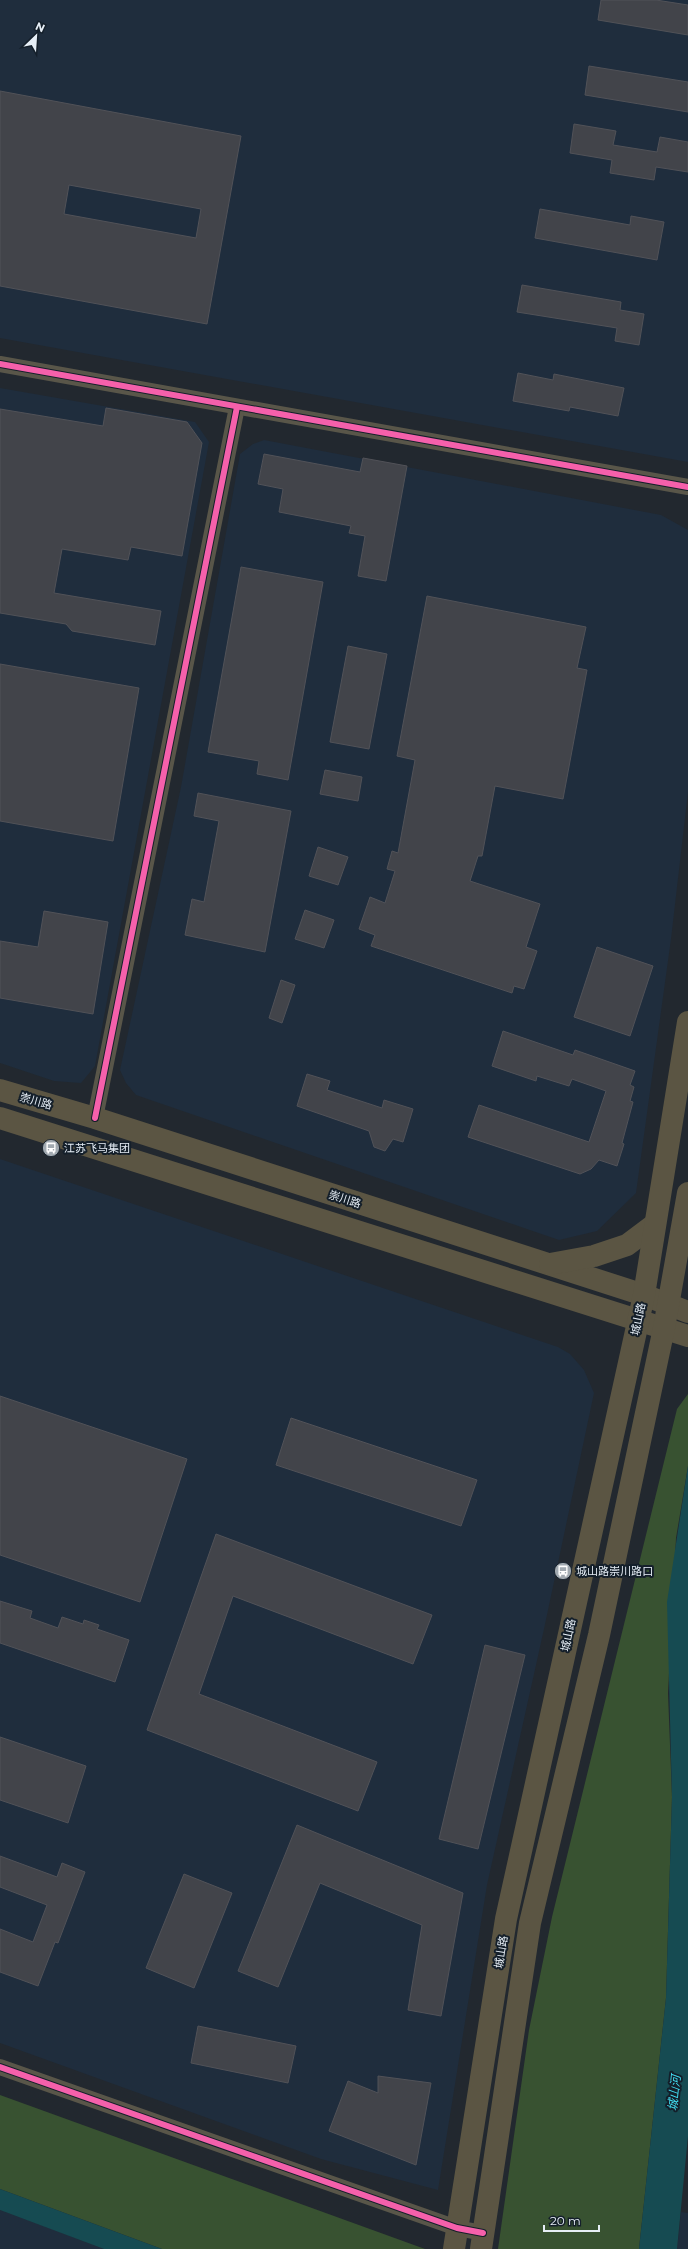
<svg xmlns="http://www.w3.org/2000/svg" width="688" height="2249" font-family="Montserrat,'Noto Sans SC',sans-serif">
	<rect width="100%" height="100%" fill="#22282f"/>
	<!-- built -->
	<g fill="#1f2d3d">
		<path d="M 0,0 L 688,0 L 688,462 L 0,338 Z"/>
		<path d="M 0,388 L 195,422 L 209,442 L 95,1066 L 81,1083 L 54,1081 L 0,1063 Z"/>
		<path d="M 264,440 L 661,515 L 688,530 L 688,792 L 671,939 L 636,1193 L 597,1231 L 559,1240 L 136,1095 L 126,1083 L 120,1070 L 181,787 L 240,454 L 253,444 Z"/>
		<path d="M 0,1159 L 558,1347 L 570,1354 L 584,1370 L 594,1393 L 544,1629 L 487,1885 L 438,2190 L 321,2159 L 0,2043 Z"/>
		<path d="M 0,2210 L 41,2225 L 104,2249 L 0,2249 Z"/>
		<path d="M 681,2212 L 688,2213 L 688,2249 L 677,2249 Z"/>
	</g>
	<!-- green -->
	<g fill="#385231">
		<path d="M 688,1394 L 688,1466 L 676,1538 L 668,1693 L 672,1797 L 666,1998 L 639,2249 L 498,2249 L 529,2030 L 552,1917 L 677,1409 Z"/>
		<path d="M 0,2095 L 425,2249 L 162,2249 L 0,2189 Z"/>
	</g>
	<!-- water -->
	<g fill="#164b52">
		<path d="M 688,1466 L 688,2136 L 677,2249 L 639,2249 L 666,1998 L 672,1797 L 667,1602 Z"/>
		<path d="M 0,2189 L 162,2249 L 104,2249 L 0,2210 Z"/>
	</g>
	<!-- building -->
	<g fill="#42444a" stroke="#515258" fill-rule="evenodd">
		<path d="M 601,0 L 656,0 L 688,5 L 688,35 L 598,20 Z"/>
		<path d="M 589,66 L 688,82 L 688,112 L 585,95 Z"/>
		<path d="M 0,91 L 241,136 L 207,324 L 0,286 ZM 69,185 L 201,209 L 196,238 L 64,214 Z"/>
		<path d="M 574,124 L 616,131 L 613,145 L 657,152 L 660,137 L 688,142 L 688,172 L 656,167 L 654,180 L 610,173 L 612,160 L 570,153 Z"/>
		<path d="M 540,209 L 630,225 L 631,216 L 664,222 L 657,260 L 535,238 Z"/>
		<path d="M 522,285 L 621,302 L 620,310 L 644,314 L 639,345 L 615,341 L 617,328 L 517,312 Z"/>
		<path d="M 518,373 L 553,380 L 554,374 L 624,388 L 618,416 L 570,407 L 569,411 L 513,401 Z"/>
		<path d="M 106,408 L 187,422 L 202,443 L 182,556 L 131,547 L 128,560 L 62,549 L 54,593 L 161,611 L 155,645 L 72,631 L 66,624 L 0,613 L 0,409 L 103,426 Z"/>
		<path d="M 264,454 L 360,472 L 363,458 L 407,466 L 386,581 L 358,576 L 365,536 L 349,533 L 351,526 L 279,512 L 283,489 L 258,484 Z"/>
		<path d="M 241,567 L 323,582 L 288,780 L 257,774 L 259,761 L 208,752 Z"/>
		<path d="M 427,596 L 586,627 L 577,668 L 587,670 L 563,799 L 495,786 L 482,856 L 478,856 L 470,881 L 540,904 L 526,947 L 537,951 L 524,989 L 514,986 L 512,993 L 371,946 L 375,935 L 359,929 L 370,897 L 385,903 L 395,871 L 387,869 L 392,851 L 398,853 L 415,760 L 397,756 Z"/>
		<path d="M 348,646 L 387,654 L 369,749 L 330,742 Z"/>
		<path d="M 0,664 L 139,688 L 113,841 L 0,821 Z"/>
		<path d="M 325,770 L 362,777 L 358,801 L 320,794 Z"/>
		<path d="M 198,793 L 291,811 L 265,952 L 185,935 L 192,899 L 204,902 L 219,821 L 194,816 Z"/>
		<path d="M 318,847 L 348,857 L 338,885 L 309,876 Z"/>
		<path d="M 305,910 L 334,920 L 324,948 L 295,939 Z"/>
		<path d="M 44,911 L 108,922 L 93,1014 L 0,998 L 0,941 L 38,947 Z"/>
		<path d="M 597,947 L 653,966 L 630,1036 L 574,1017 Z"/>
		<path d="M 281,980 L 295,985 L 282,1023 L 269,1018 Z"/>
		<path d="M 503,1031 L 573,1055 L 575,1050 L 635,1071 L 630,1085 L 634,1087 L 630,1101 L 633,1102 L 622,1143 L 624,1144 L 617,1166 L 599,1160 L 591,1169 L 580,1174 L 468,1137 L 479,1105 L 589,1142 L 606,1091 L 572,1079 L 569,1086 L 537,1076 L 536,1081 L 492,1066 Z"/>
		<path d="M 307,1074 L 330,1081 L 327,1090 L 382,1108 L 384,1100 L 413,1109 L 403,1142 L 393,1139 L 385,1151 L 374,1147 L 369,1131 L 297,1106 Z"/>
		<path d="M 0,1396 L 187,1459 L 140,1602 L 0,1555 Z"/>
		<path d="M 291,1418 L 477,1480 L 461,1526 L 276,1465 Z"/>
		<path d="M 216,1534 L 432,1615 L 413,1664 L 233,1596 L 199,1694 L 377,1762 L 358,1811 L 147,1730 Z"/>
		<path d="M 0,1601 L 32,1611 L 30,1618 L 58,1628 L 62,1617 L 83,1624 L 84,1620 L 99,1625 L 97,1629 L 129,1640 L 115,1682 L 0,1643 Z"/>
		<path d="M 485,1645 L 525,1655 L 478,1849 L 439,1839 Z"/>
		<path d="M 0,1737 L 86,1766 L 68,1823 L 0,1800 Z"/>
		<path d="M 297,1825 L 463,1893 L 441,2016 L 408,2010 L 422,1925 L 320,1883 L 278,1987 L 238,1971 Z"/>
		<path d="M 0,1856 L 57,1877 L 62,1863 L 85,1872 L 58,1943 L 55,1942 L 38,1986 L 0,1972 L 0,1929 L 33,1942 L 47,1905 L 0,1887 Z"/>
		<path d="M 184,1874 L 232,1893 L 194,1988 L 146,1968 Z"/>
		<path d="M 198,2026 L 296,2046 L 288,2083 L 191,2063 Z"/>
		<path d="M 378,2076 L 431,2083 L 416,2165 L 329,2131 L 348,2081 L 378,2093 Z"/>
	</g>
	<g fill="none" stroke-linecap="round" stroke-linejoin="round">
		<!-- street -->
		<g stroke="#595649" stroke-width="16">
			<path d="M 0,364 L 688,487"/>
			<path d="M 95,1118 L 237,407"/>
			<path d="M 0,2067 L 457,2228 L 483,2233"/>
		</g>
		<!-- secondary -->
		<g stroke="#5b5543" stroke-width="22">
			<path d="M 0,1090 L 95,1118 L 644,1295 L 688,1312"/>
			<path d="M 0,1118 L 688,1336"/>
			<path d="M 550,1264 L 594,1256 L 627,1245 L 655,1224"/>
			<path d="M 454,2249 L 506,1919 L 644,1295 L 688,1022"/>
			<path d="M 481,2249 L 530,1923 L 599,1635 L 664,1328 L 688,1193"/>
		</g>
		<defs>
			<g id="cycleway">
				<path d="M 0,364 L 688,487"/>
				<path d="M 95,1118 L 237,407"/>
				<path d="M 0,2067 L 457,2228 L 483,2233"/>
			</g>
		</defs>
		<!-- cycleway casing -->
		<use href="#cycleway" stroke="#141f2a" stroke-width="8"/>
		<!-- cycleway -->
		<use href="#cycleway" stroke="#f560ab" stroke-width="6"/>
	</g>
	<!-- icons -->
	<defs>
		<symbol id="bus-disc" viewBox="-11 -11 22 22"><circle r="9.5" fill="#a1a9b0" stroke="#141f2a"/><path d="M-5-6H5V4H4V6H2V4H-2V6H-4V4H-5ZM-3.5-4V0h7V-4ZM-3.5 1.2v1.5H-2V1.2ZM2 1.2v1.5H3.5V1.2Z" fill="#fff"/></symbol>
	</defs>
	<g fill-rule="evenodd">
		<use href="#bus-disc" x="41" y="1138" width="20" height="20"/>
		<use href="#bus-disc" x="553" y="1561" width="20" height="20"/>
	</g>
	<g text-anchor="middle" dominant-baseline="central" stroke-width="4" stroke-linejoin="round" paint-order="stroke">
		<!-- street labels -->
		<g font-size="11" fill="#e6eef6" stroke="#141f2a">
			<text transform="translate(36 1101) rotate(16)">崇川路</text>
			<text transform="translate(345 1199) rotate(18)">崇川路</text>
			<text transform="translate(638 1319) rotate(-78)">城山路</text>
			<text transform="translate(568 1635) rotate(-78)">城山路</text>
			<text transform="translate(501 1952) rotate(-81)">城山路</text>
		</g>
		<!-- poi labels -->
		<g font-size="11" fill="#e6eef6" stroke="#141f2a" text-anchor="start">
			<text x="64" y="1148">江苏飞马集团</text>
			<text x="576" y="1571">城山路崇川路口</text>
		</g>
		<!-- water labels -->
		<g font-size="12" font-style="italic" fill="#41dcf1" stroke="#141f2a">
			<text transform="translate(674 2093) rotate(-84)">城山河</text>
		</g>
	</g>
	<!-- north arrow -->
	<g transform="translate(36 36) rotate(25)" stroke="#141f2a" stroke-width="3" paint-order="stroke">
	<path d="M0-3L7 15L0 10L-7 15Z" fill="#e6eef6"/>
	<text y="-6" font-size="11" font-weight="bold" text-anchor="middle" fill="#e6eef6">N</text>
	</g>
	<!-- scale -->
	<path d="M544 2225v6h55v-6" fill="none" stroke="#e6eef6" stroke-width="2"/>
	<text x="550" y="2225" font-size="12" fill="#e6eef6" stroke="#141f2a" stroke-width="3" paint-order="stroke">20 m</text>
</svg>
